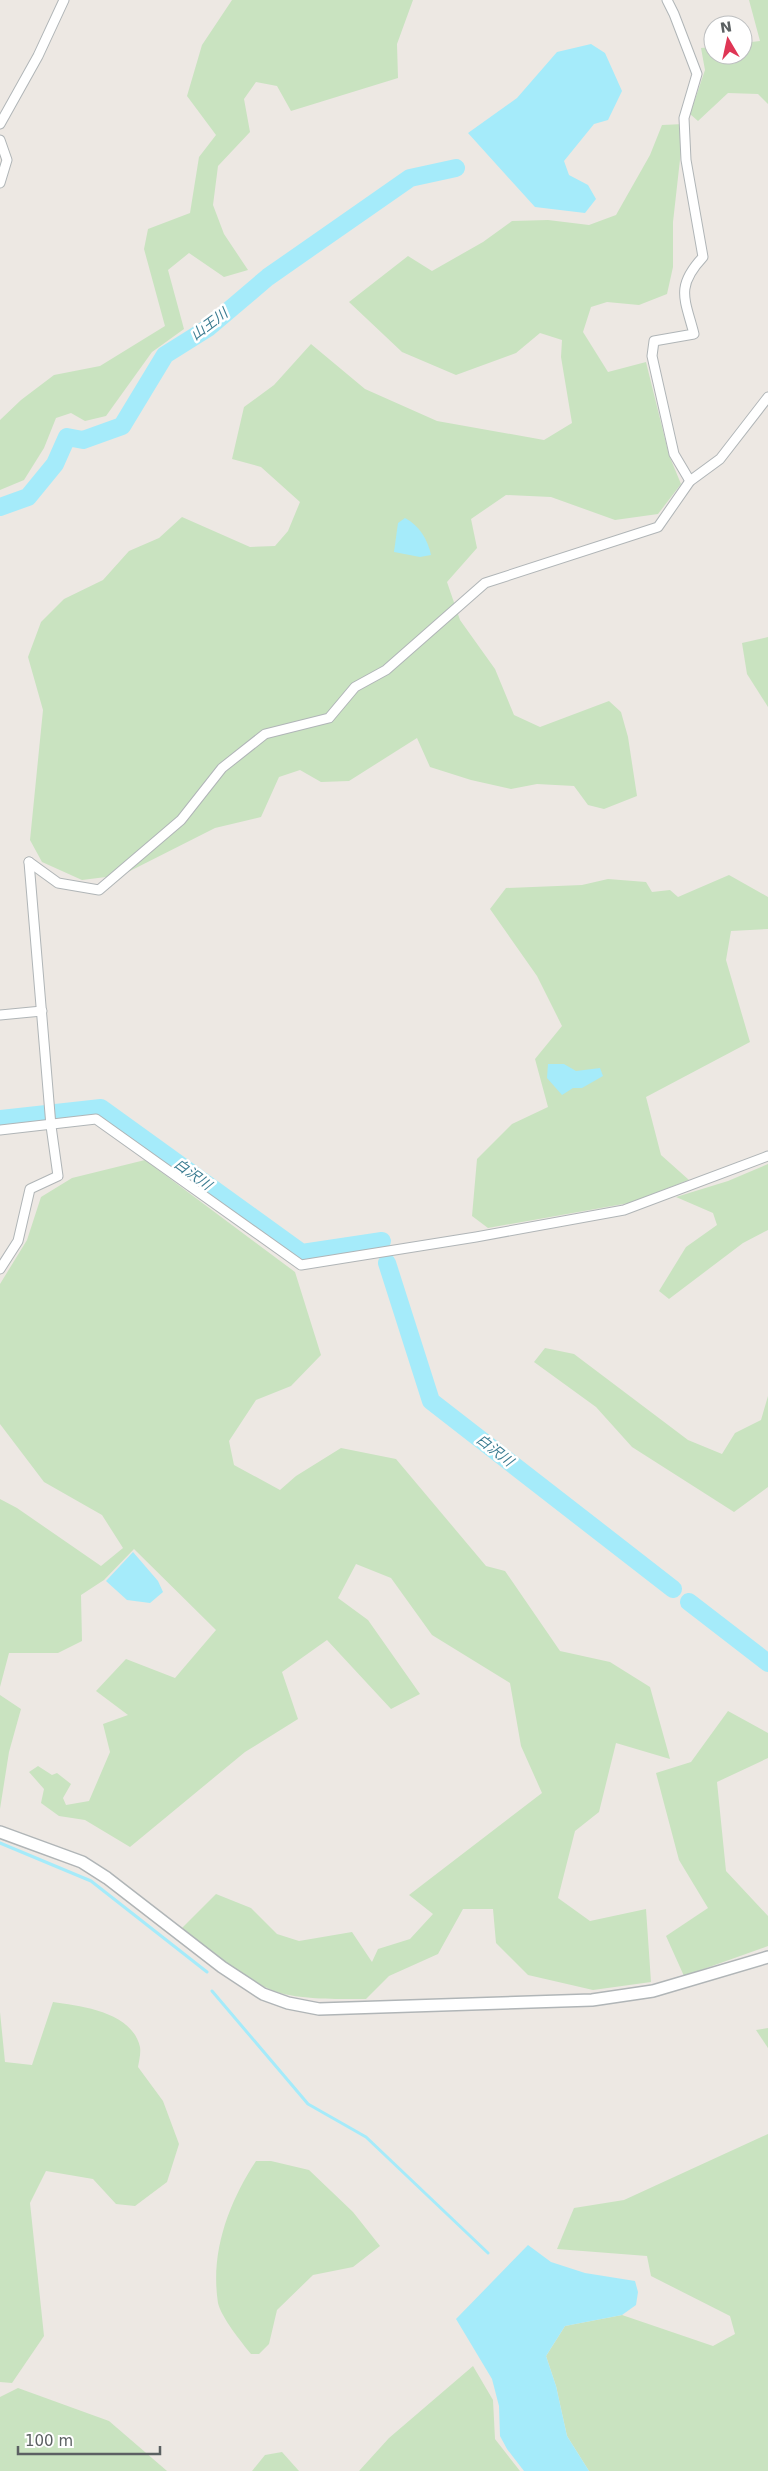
<svg xmlns="http://www.w3.org/2000/svg" width="768" height="2471" font-family="'DejaVu Sans','Noto Sans JP',sans-serif">
	<rect width="100%" height="100%" fill="#ede8e3"/>
	<!-- green -->
	<g fill="#c9e3c0">
		<path d="M 232,0 L 413,0 L 397,44 L 398,78 L 291,111 L 277,86 L 256,82 L 244,99 L 250,132 L 218,166 L 213,205 L 224,234 L 248,270 L 224,277 L 189,253 L 168,270 L 184,329 L 152,352 L 106,416 L 85,421 L 71,413 L 56,418 L 44,448 L 24,480 L 0,490 L 0,420 L 21,400 L 54,375 L 100,366 L 165,326 L 144,249 L 148,229 L 190,213 L 199,157 L 216,135 L 187,96 L 202,45 Z"/>
		<path d="M 749,0 L 768,0 L 768,104 L 758,94 L 728,93 L 698,121 L 690,114 L 705,70 L 701,48 L 713,47 L 713,55 L 743,55 L 743,43 L 760,41 Z"/>
		<path d="M 684,124 L 673,222 L 673,267 L 667,294 L 639,305 L 607,302 L 591,307 L 583,332 L 608,372 L 646,362 L 669,455 L 681,484 L 658,514 L 615,520 L 551,497 L 506,495 L 471,519 L 477,548 L 447,582 L 460,620 L 495,669 L 514,715 L 540,727 L 609,701 L 621,712 L 628,737 L 637,796 L 604,809 L 588,805 L 574,786 L 537,784 L 511,789 L 471,780 L 430,767 L 417,738 L 349,781 L 321,782 L 300,770 L 279,777 L 261,817 L 215,828 L 122,875 L 82,880 L 42,862 L 30,840 L 43,710 L 28,657 L 41,622 L 64,599 L 103,580 L 129,551 L 159,538 L 182,517 L 250,547 L 275,546 L 288,531 L 300,502 L 261,467 L 232,459 L 244,407 L 274,385 L 311,344 L 365,389 L 437,421 L 544,440 L 572,423 L 561,357 L 562,340 L 540,333 L 516,353 L 456,375 L 402,352 L 349,302 L 408,256 L 432,271 L 483,242 L 512,221 L 548,220 L 589,225 L 616,215 L 650,155 L 662,125 Z"/>
		<path d="M 768,637 L 768,707 L 747,674 L 742,643 Z"/>
		<path d="M 729,875 L 768,897 L 768,929 L 731,931 L 726,960 L 750,1042 L 646,1097 L 661,1155 L 689,1180 L 629,1203 L 488,1228 L 472,1216 L 477,1159 L 512,1124 L 548,1107 L 535,1059 L 562,1026 L 537,976 L 490,909 L 506,888 L 582,885 L 608,879 L 646,882 L 652,892 L 670,890 L 678,897 Z"/>
		<path d="M 145,1160 L 295,1272 L 321,1355 L 291,1386 L 256,1400 L 229,1441 L 234,1465 L 280,1490 L 296,1476 L 341,1448 L 396,1459 L 486,1566 L 505,1571 L 560,1651 L 610,1662 L 650,1687 L 670,1759 L 616,1743 L 599,1812 L 575,1831 L 558,1898 L 590,1921 L 646,1909 L 651,1982 L 593,1990 L 528,1975 L 496,1943 L 493,1909 L 463,1909 L 438,1954 L 389,1976 L 366,1999 C 340,1999 298,2000 274,1991 C 246,1981 207,1948 181,1929 L 216,1894 L 251,1908 L 277,1934 L 299,1941 L 352,1932 L 372,1962 L 378,1949 L 410,1939 L 433,1914 L 409,1895 L 542,1793 L 521,1746 L 510,1683 L 432,1635 L 391,1578 L 356,1564 L 338,1598 L 368,1620 L 420,1694 L 391,1709 L 327,1640 L 282,1672 L 298,1719 L 245,1752 L 130,1847 L 85,1820 L 59,1816 L 41,1803 L 44,1789 L 29,1772 L 38,1766 L 52,1775 L 57,1773 L 71,1784 L 63,1798 L 66,1805 L 89,1801 L 110,1752 L 103,1724 L 128,1715 L 96,1691 L 126,1659 L 175,1678 L 216,1630 L 134,1549 L 104,1580 L 81,1595 L 82,1641 L 58,1653 L 9,1653 L 0,1687 L 0,1499 L 17,1508 L 101,1566 L 123,1548 L 102,1515 L 44,1482 L 0,1424 L 0,1284 L 27,1240 L 41,1197 L 72,1178 Z"/>
		<path d="M 768,1164 L 768,1230 L 743,1243 L 669,1299 L 659,1291 L 686,1247 L 717,1225 L 713,1213 L 676,1197 L 728,1181 Z"/>
		<path d="M 545,1348 L 574,1354 L 688,1440 L 722,1454 L 735,1433 L 761,1420 L 768,1396 L 768,1487 L 734,1512 L 632,1447 L 596,1407 L 534,1362 Z"/>
		<path d="M 0,1695 L 21,1709 L 9,1752 L 0,1809 Z"/>
		<path d="M 728,1711 L 768,1733 L 768,1758 L 717,1782 L 726,1871 L 768,1916 L 768,1946 L 684,1976 L 666,1936 L 708,1908 L 679,1860 L 656,1773 L 691,1762 Z"/>
		<path d="M 53,2002 C 82,2006 132,2012 140,2047 C 141,2053 139,2061 138,2067 L 163,2101 L 179,2144 L 167,2182 L 135,2206 L 116,2204 L 93,2179 L 46,2171 L 30,2203 L 44,2336 L 12,2383 L 0,2382 L 0,2012 L 5,2062 L 32,2065 Z"/>
		<path d="M 768,2028 L 768,2048 L 756,2030 Z"/>
		<path d="M 768,2134 L 768,2471 L 589,2471 L 567,2436 L 556,2386 L 546,2356 L 565,2326 L 622,2315 L 713,2346 L 735,2334 L 730,2316 L 651,2276 L 647,2256 L 557,2249 L 574,2208 L 624,2200 Z"/>
		<path d="M 256,2161 L 271,2161 L 309,2170 L 353,2212 L 380,2246 L 353,2267 L 313,2275 L 277,2310 L 269,2344 L 259,2354 L 251,2354 C 242,2343 221,2317 218,2303 C 210,2252 229,2202 256,2161 Z"/>
		<path d="M 473,2366 L 493,2400 L 495,2439 L 520,2471 L 359,2471 L 389,2438 Z"/>
		<path d="M 18,2388 L 109,2421 L 167,2471 L 0,2471 L 0,2397 Z"/>
		<path d="M 282,2452 L 299,2471 L 252,2471 L 265,2455 Z"/>
	</g>
	<!-- water -->
	<g fill="#a5ebfa">
		<path d="M 591,44 L 605,53 L 622,91 L 608,120 L 594,124 L 564,161 L 569,175 L 588,185 L 596,199 L 585,213 L 535,207 L 468,133 L 517,98 L 557,52 Z"/>
		<path d="M 405,518 C 419,525 428,540 431,555 L 420,557 L 394,552 L 398,523 Z"/>
		<path d="M 548,1064 L 564,1064 L 576,1071 L 600,1068 L 603,1076 L 582,1088 L 573,1088 L 562,1095 L 547,1078 Z"/>
		<path d="M 133,1552 L 158,1581 L 163,1592 L 150,1603 L 127,1600 L 106,1581 Z"/>
		<path d="M 528,2245 L 551,2262 L 585,2273 L 635,2281 L 638,2292 L 636,2305 L 622,2315 L 565,2326 L 546,2356 L 556,2386 L 567,2436 L 589,2471 L 524,2471 L 507,2449 L 500,2436 L 499,2406 L 492,2379 L 456,2319 Z"/>
	</g>
	<g fill="none" stroke-linecap="round" stroke-linejoin="round">
		<!-- stream -->
		<g stroke="#a5ebfa" stroke-width="3">
			<path d="M 0,1843 L 91,1881 L 207,1972"/>
			<path d="M 212,1991 L 308,2104 L 366,2137 L 488,2253"/>
		</g>
		<!-- river -->
		<g stroke="#a5ebfa" stroke-width="18">
			<path d="M 0,507 L 28,497 L 55,464 L 67,437 L 83,440 L 122,426 L 165,355 L 208,328 L 268,277 L 410,178 L 456,168"/>
			<path d="M 0,1119 L 101,1108 L 302,1253 L 382,1241"/>
			<path d="M 387,1263 L 431,1401 L 673,1589"/>
			<path d="M 689,1602 L 768,1663"/>
		</g>
		<defs>
			<g id="minor">
				<path d="M 667,0 L 674,14 L 697,74 L 684,118 L 686,160 L 703,257 C 675,287 685,299 694,334 L 654,341 L 652,356 L 674,454 L 690,481"/>
				<path d="M 0,124 L 38,56 L 64,0"/>
				<path d="M 0,140 L 7,160 L 0,183"/>
				<path d="M 29,862 L 58,883 L 99,890 L 181,820 L 222,768 L 265,734 L 329,718 L 355,687 L 386,670 L 485,583 L 658,527 L 690,481 L 720,459 L 768,397"/>
				<path d="M 0,1015 L 42,1011"/>
				<path d="M 0,1130 L 96,1119 L 301,1265 L 476,1237 L 624,1210 L 768,1156"/>
				<path d="M 0,1269 L 18,1241 L 30,1189 L 58,1176 L 51,1126 L 29,862"/>
			</g>
			<path id="tertiary" d="M 0,1832 L 82,1862 L 107,1878 L 222,1967 L 263,1994 L 288,2003 L 319,2009 L 592,2000 L 653,1991 L 768,1957"/>
		</defs>
		<!-- minor casing -->
		<use href="#minor" stroke="#b0b5b7" stroke-width="11"/>
		<!-- tertiary casing -->
		<use href="#tertiary" stroke="#b0b5b7" stroke-width="14"/>
		<!-- minor -->
		<use href="#minor" stroke="#fff" stroke-width="9"/>
		<!-- tertiary -->
		<use href="#tertiary" stroke="#fff" stroke-width="11"/>
	</g>
	<g text-anchor="middle" dominant-baseline="central" stroke-width="5" stroke-linejoin="round" paint-order="stroke">
		<!-- water labels -->
		<g font-size="14" font-style="italic" fill="#3b7c91" stroke="#fff">
			<text transform="translate(209 324) rotate(-37)">山王川</text>
			<text transform="translate(193 1174) rotate(36)">白沢川</text>
			<text transform="translate(495 1450) rotate(38)">白沢川</text>
		</g>
	</g>
	<!-- north arrow -->
	<g transform="translate(728 40) rotate(351)"><circle r="24" fill="#ffffff" stroke="#bdbfc0"/>
	<path d="M0-4L9 19L0 12L-9 19Z" fill="#df3655"/>
	<text y="-8" font-size="14" font-weight="bold" text-anchor="middle" fill="#5b6062">N</text>
	</g>
	<!-- scale -->
	<path d="M18 2446v8h142v-8" fill="none" stroke="#5b6062" stroke-width="2.5"/>
	<text x="25" y="2446" font-size="15" fill="#5b6062" stroke="#ffffff" stroke-width="4" paint-order="stroke">100 m</text>
</svg>
